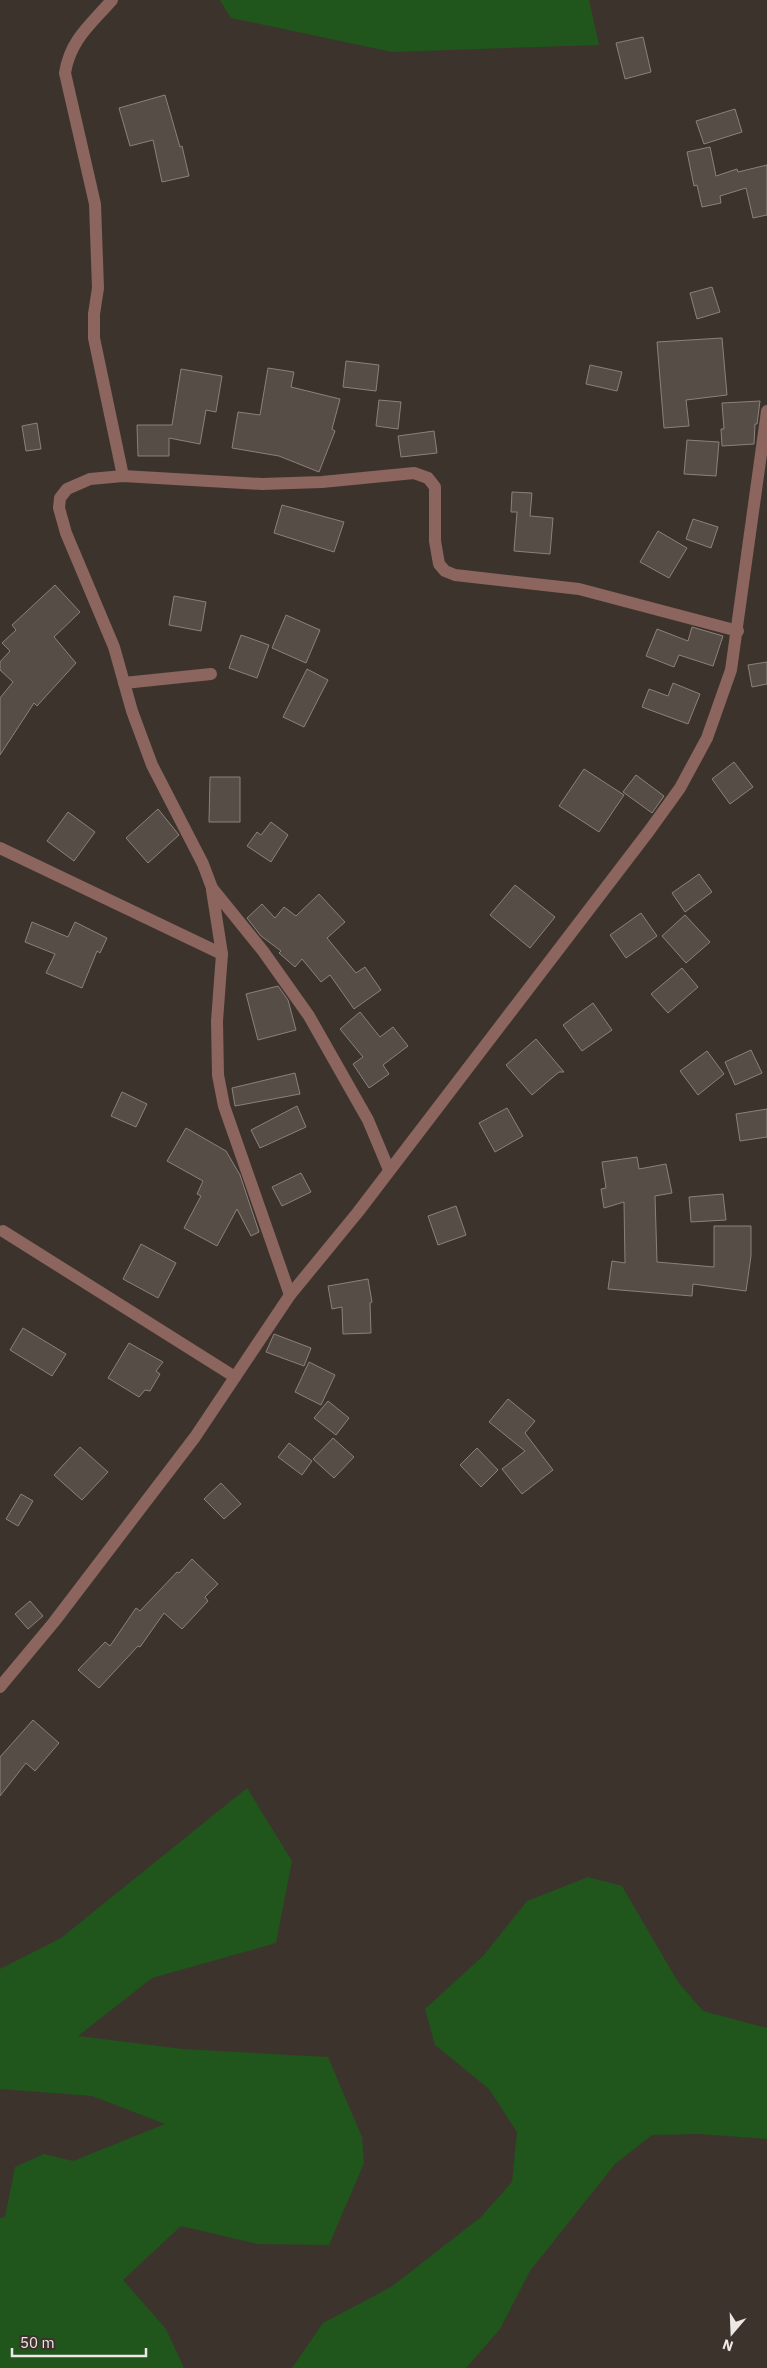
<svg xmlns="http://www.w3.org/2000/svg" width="767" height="2368" font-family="'IBM Plex Sans',sans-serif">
	<rect width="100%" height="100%" fill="#3d332d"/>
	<!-- green -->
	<g fill="#20551c">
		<path d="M 220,0 L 589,0 L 599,45 L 392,52 L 231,18 Z"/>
		<path d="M 247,1788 L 292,1861 L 276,1943 L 152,1978 L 78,2036 L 183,2049 L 328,2057 L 362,2137 L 364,2163 L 329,2245 L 257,2244 L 181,2226 L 123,2280 L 166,2329 L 184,2368 L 0,2368 L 0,2218 L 5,2217 L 15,2167 L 44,2154 L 73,2161 L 165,2124 L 92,2096 L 0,2089 L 0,1969 L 61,1938 Z"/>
		<path d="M 588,1877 L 622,1886 L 678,1982 L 703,2011 L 767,2028 L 767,2139 L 699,2134 L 652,2135 L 615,2164 L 530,2271 L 500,2329 L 466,2368 L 292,2368 L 323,2323 L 391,2287 L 481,2217 L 512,2182 L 517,2132 L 489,2089 L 435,2045 L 425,2009 L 483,1956 L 527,1901 Z"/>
	</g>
	<!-- building -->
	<g fill="#574d47" stroke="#8c807a">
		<path d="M 643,37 L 651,72 L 625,79 L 616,43 Z"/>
		<path d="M 165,95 L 180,147 L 182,146 L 189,176 L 162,182 L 153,140 L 130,146 L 119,108 Z"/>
		<path d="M 735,109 L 742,132 L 704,144 L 696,121 Z"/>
		<path d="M 710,147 L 716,176 L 737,169 L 738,172 L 767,165 L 767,215 L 753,218 L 746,188 L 720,196 L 721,203 L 702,207 L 697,185 L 694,186 L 687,152 Z"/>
		<path d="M 712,287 L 720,312 L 697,319 L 690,293 Z"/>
		<path d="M 722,338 L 727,395 L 686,400 L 689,426 L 664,428 L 657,342 Z"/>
		<path d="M 346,361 L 379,365 L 376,391 L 343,387 Z"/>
		<path d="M 590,365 L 622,372 L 617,391 L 586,384 Z"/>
		<path d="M 268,368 L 294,372 L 291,387 L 340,399 L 332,429 L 335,431 L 319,472 L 279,456 L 232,448 L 238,412 L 260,415 Z"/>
		<path d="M 181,369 L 222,376 L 216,412 L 206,410 L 200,444 L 169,438 L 169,456 L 138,456 L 137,425 L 172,425 Z"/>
		<path d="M 379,400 L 401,402 L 398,429 L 376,426 Z"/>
		<path d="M 760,401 L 757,424 L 755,424 L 754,444 L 722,446 L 721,429 L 724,429 L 722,403 Z"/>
		<path d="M 37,423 L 41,449 L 26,451 L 22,426 Z"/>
		<path d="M 434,431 L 437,453 L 401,457 L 398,436 Z"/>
		<path d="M 687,440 L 719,442 L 716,476 L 684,474 Z"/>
		<path d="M 512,492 L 532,493 L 530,516 L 553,518 L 550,554 L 514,551 L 517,512 L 511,512 Z"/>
		<path d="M 282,505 L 344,522 L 334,552 L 274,533 Z"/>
		<path d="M 693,519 L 718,527 L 711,548 L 686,539 Z"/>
		<path d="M 658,531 L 687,548 L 669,578 L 640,562 Z"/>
		<path d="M 55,585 L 80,612 L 54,637 L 76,663 L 37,706 L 34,703 L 0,755 L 0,698 L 13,682 L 0,670 L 0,662 L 10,651 L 2,643 L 16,630 L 12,625 Z"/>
		<path d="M 174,596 L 206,602 L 201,631 L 169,625 Z"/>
		<path d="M 286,615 L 320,630 L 306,663 L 272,648 Z"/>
		<path d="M 692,627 L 723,636 L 713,666 L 679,655 L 674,667 L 646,656 L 657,629 L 688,641 Z"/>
		<path d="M 241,635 L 269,645 L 257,678 L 229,668 Z"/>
		<path d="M 767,662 L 767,684 L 752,687 L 748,665 Z"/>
		<path d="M 307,669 L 328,680 L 304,727 L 283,717 Z"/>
		<path d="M 673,683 L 700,694 L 688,724 L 642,707 L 649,689 L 668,696 Z"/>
		<path d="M 734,762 L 753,787 L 730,804 L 712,779 Z"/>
		<path d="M 584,769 L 624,795 L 599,832 L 559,806 Z"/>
		<path d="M 636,775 L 664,796 L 652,813 L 623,792 Z"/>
		<path d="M 210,777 L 240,777 L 240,822 L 209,822 Z"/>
		<path d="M 158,809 L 179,835 L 148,863 L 126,838 Z"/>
		<path d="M 68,812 L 95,832 L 74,861 L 47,841 Z"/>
		<path d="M 271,822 L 288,835 L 271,862 L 247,846 L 257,832 L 261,835 Z"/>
		<path d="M 699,874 L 712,892 L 685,912 L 672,893 Z"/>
		<path d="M 515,885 L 555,917 L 530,948 L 490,915 Z"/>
		<path d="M 319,894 L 345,922 L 327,938 L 356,973 L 365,967 L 381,990 L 354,1009 L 330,975 L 321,982 L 302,959 L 295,967 L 279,953 L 281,951 L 261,936 L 247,918 L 262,904 L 275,918 L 284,907 L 296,916 Z"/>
		<path d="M 641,913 L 657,936 L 626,958 L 610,935 Z"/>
		<path d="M 685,915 L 710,942 L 686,963 L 662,936 Z"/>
		<path d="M 32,922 L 68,937 L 75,922 L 107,938 L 100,953 L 97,951 L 82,988 L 46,973 L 55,954 L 25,942 Z"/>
		<path d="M 682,968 L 698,987 L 668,1013 L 651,994 Z"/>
		<path d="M 278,986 L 288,1000 L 296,1030 L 258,1040 L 246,994 Z"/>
		<path d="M 593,1003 L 612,1030 L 582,1051 L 563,1025 Z"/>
		<path d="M 360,1012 L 380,1037 L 393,1027 L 408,1046 L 383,1065 L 389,1074 L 369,1088 L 353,1064 L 363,1057 L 340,1029 Z"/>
		<path d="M 536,1039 L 564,1072 L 559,1072 L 532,1095 L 506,1065 Z"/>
		<path d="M 751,1050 L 762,1073 L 735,1085 L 725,1062 Z"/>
		<path d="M 707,1051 L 724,1074 L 698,1095 L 680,1071 Z"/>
		<path d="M 295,1073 L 300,1094 L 235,1106 L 232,1088 Z"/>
		<path d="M 122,1092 L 147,1104 L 136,1127 L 111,1116 Z"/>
		<path d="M 297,1106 L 306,1127 L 260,1148 L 251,1130 Z"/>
		<path d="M 507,1108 L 523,1136 L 495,1152 L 479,1123 Z"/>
		<path d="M 767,1109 L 767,1137 L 740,1141 L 736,1114 Z"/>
		<path d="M 186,1128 L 226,1151 L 240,1175 L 259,1232 L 251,1236 L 237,1209 L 217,1246 L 184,1228 L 201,1196 L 197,1194 L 203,1181 L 167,1161 Z"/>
		<path d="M 637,1157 L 639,1169 L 666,1164 L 672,1193 L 655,1196 L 657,1262 L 714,1267 L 714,1226 L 751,1226 L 751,1256 L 746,1291 L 693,1284 L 692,1296 L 608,1289 L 612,1261 L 625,1263 L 624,1202 L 604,1208 L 601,1189 L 606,1188 L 602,1162 Z"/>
		<path d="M 301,1173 L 311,1192 L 282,1206 L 272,1187 Z"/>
		<path d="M 723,1194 L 726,1220 L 691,1222 L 689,1197 Z"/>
		<path d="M 456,1206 L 466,1235 L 438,1245 L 428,1216 Z"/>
		<path d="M 141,1244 L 176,1263 L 158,1298 L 123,1279 Z"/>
		<path d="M 368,1279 L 372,1302 L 370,1303 L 371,1333 L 343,1334 L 342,1307 L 332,1309 L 328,1286 Z"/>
		<path d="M 23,1328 L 66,1354 L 52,1376 L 10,1350 Z"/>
		<path d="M 274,1334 L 311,1348 L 304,1366 L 266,1352 Z"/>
		<path d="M 129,1343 L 163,1362 L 156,1371 L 160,1374 L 150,1391 L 145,1390 L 139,1397 L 108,1378 Z"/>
		<path d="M 309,1362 L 335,1375 L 321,1405 L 295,1392 Z"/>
		<path d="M 508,1399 L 535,1421 L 525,1433 L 553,1470 L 522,1494 L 502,1469 L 525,1451 L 489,1422 Z"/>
		<path d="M 328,1401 L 349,1418 L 336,1435 L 314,1418 Z"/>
		<path d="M 333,1438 L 354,1457 L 334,1478 L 313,1459 Z"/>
		<path d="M 289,1443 L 312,1461 L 302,1475 L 278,1457 Z"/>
		<path d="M 80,1447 L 108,1472 L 82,1500 L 54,1475 Z"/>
		<path d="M 477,1448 L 498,1470 L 481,1487 L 460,1465 Z"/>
		<path d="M 221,1483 L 241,1504 L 224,1519 L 204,1499 Z"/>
		<path d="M 21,1494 L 33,1501 L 18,1526 L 6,1519 Z"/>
		<path d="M 192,1559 L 218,1584 L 205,1597 L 208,1601 L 182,1629 L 164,1613 L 140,1647 L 138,1646 L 99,1688 L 78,1670 L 105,1642 L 110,1646 L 136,1608 L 140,1611 L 177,1572 L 179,1573 Z"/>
		<path d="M 30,1601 L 43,1616 L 28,1629 L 15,1614 Z"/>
		<path d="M 33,1720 L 59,1743 L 35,1771 L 26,1763 L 0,1796 L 0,1757 Z"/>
	</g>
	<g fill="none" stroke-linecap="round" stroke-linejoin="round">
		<!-- minor -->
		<g stroke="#8b655e" stroke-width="12">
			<path d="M 112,0 C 91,24 70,40 65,73 L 95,204 L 98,288 L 94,314 L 94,338 L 123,476"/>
			<path d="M 124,683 L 211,674"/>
			<path d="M 0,848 L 222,954"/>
			<path d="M 212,890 L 222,954 L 217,1021 L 218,1075 L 224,1106 L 290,1295"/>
			<path d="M 389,1170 L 368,1120 L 309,1016 L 263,951 L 212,888 L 203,864 L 152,765 L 132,711 L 114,647 L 66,533 L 59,508 L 60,498 L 67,489 L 90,479 L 123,476 L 262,484 L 322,482 L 414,473 L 428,478 L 435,487 L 435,541 L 439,564 L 445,571 L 455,575 L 579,589 L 738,631"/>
			<path d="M 3,1231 L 235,1377"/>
			<path d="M 0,1687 L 54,1622 L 195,1437 L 290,1295 L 358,1212 L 649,831 L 680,788 L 707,738 L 731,670 L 767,411"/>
		</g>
	</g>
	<!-- north arrow -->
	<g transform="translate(732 2333) rotate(199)" stroke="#3d332d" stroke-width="4" paint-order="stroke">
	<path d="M0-4L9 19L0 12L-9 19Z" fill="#eee8e4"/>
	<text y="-8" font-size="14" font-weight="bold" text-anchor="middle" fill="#eee8e4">N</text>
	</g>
	<!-- scale -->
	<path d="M12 2348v8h134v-8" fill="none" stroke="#eee8e4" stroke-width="2.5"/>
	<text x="20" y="2348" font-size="15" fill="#eee8e4" stroke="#3d332d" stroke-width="4" paint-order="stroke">50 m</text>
</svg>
